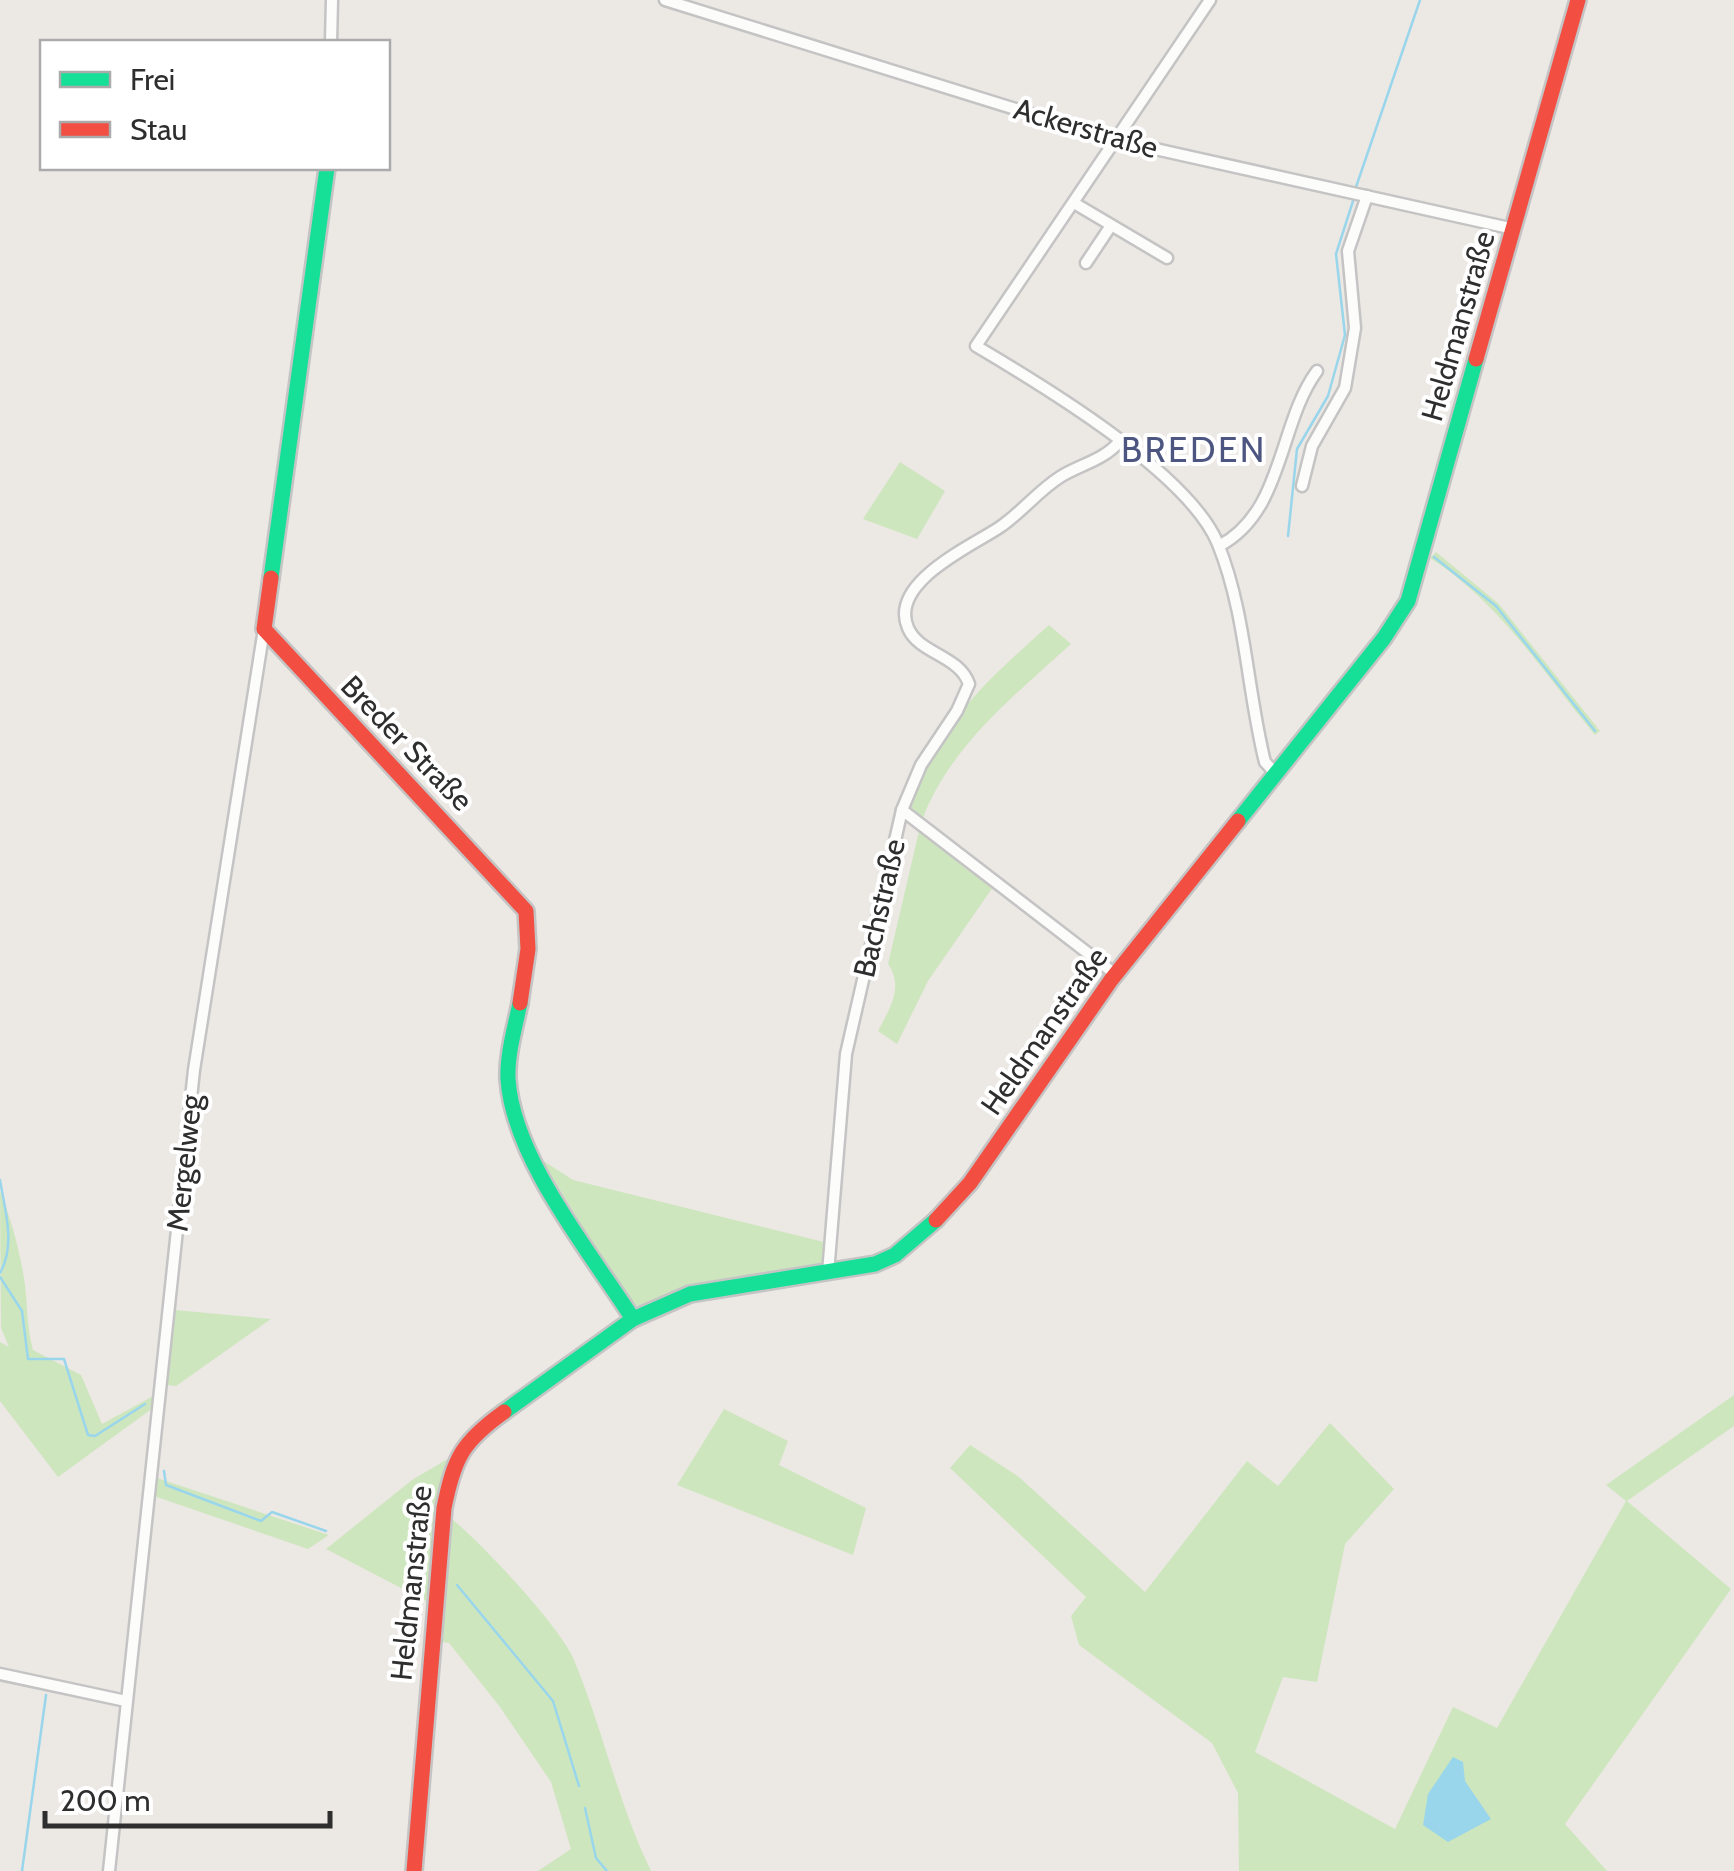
<svg xmlns="http://www.w3.org/2000/svg" width="1734" height="1871" font-family="Cabin,sans-serif">
	<rect width="100%" height="100%" fill="#ece8e4"/>
	<!-- green -->
	<g fill="#cee6be">
		<path d="M 900,462 L 945,491 L 917,539 L 863,519 Z"/>
		<path d="M 1436,552 L 1499,604 L 1600,731 L 1595,735 C 1544,673 1499,602 1430,558 Z"/>
		<path d="M 1049,625 L 1071,644 C 1014,696 950,746 922,820 L 907,808 C 941,721 982,685 1049,625 Z"/>
		<path d="M 920,827 L 995,884 L 928,981 L 897,1044 L 878,1031 C 890,1008 904,987 888,964 Z"/>
		<path d="M 542,1160 L 573,1180 L 828,1243 L 826,1265 L 645,1307 L 629,1304 Z"/>
		<path d="M 0,1191 C 11,1219 19,1248 24,1278 C 28,1302 26,1325 33,1350 L 81,1375 L 102,1424 L 155,1395 L 153,1408 L 58,1477 L 0,1401 L 0,1342 L 9,1347 L 1,1328 Z"/>
		<path d="M 175,1310 L 271,1319 L 176,1386 L 166,1385 Z"/>
		<path d="M 1734,1395 L 1734,1426 L 1627,1501 L 1731,1589 L 1565,1824 L 1607,1871 L 1239,1871 L 1238,1793 L 1212,1743 L 1079,1645 L 1071,1616 L 1086,1597 L 950,1468 L 970,1445 L 1019,1477 L 1145,1592 L 1247,1461 L 1278,1486 L 1330,1423 L 1394,1489 L 1345,1544 L 1317,1682 L 1283,1677 L 1255,1752 L 1395,1829 L 1453,1707 L 1497,1728 L 1626,1501 L 1606,1485 Z"/>
		<path d="M 724,1409 L 788,1441 L 779,1465 L 866,1508 L 853,1555 L 677,1485 Z"/>
		<path d="M 451,1457 L 441,1494 L 428,1602 L 326,1549 L 412,1480 Z"/>
		<path d="M 157,1478 L 329,1535 L 308,1549 L 154,1496 Z"/>
		<path d="M 447,1515 C 477,1538 560,1626 574,1660 C 603,1730 618,1803 651,1871 L 538,1871 L 571,1849 L 551,1782 L 500,1707 L 449,1643 L 437,1641 Z"/>
	</g>
	<!-- water -->
	<path fill="#99d6ec" d="M 1453,1757 L 1463,1762 L 1465,1781 L 1491,1819 L 1448,1842 L 1423,1825 L 1428,1794 Z"/>
	<g fill="none" stroke-linecap="round" stroke-linejoin="round">
		<!-- stream -->
		<g stroke="#99d6ec" stroke-width="2.5">
			<path d="M 1356,187 L 1420,0"/>
			<path d="M 1288,536 L 1297,449 L 1328,396 L 1345,335 L 1336,254 L 1354,198"/>
			<path d="M 1434,557 L 1496,606 L 1595,731"/>
			<path d="M 1125,976 L 1376,661"/>
			<path d="M 0,1180 C 5,1211 16,1245 0,1273"/>
			<path d="M 0,1277 L 22,1311 L 28,1359 L 64,1359 L 88,1435 L 95,1436 L 145,1404"/>
			<path d="M 164,1471 L 166,1485 L 261,1521 L 272,1512 L 326,1531"/>
			<path d="M 457,1585 L 553,1701 L 579,1786"/>
			<path d="M 585,1808 L 596,1858 L 607,1871"/>
			<path d="M 22,1871 L 46,1695"/>
		</g>
		<defs>
			<g id="street">
				<path d="M 665,0 L 1115,140 L 1514,229"/>
				<path d="M 1210,0 L 976,346 C 1042,385 1189,473 1218,544 C 1246,613 1247,691 1265,762 L 1276,774"/>
				<path d="M 331,42 L 332,0"/>
				<path d="M 1074,203 L 1167,258"/>
				<path d="M 1086,263 L 1110,227"/>
				<path d="M 1302,486 L 1312,446 L 1345,388 L 1355,328 L 1348,251 L 1367,196"/>
				<path d="M 1219,546 C 1284,512 1278,424 1317,371"/>
				<path d="M 902,810 L 1115,974"/>
				<path d="M 828,1273 L 846,1054 L 902,810 L 921,765 L 957,711 L 969,684 C 959,655 919,654 908,628 C 888,582 974,545 1000,527 C 1022,512 1038,491 1060,477 C 1079,465 1104,460 1119,442"/>
				<path d="M 0,1674 L 126,1701"/>
				<path d="M 109,1871 L 194,1070 L 264,629"/>
			</g>
			<g id="fast">
				<path d="M 271,578 L 327,168"/>
				<path d="M 1238,821 L 1384,638 L 1408,601 L 1476,359"/>
				<path d="M 520,1003 C 515,1027 507,1054 508,1079 C 513,1159 591,1253 633,1319"/>
				<path d="M 504,1412 L 633,1319 L 690,1294 L 875,1264 L 895,1255 L 936,1220"/>
			</g>
			<g id="jam">
				<path d="M 1476,359 L 1578,0"/>
				<path d="M 271,578 L 264,629 L 526,911 L 528,949 L 520,1003"/>
				<path d="M 936,1220 L 970,1183 L 1111,980 L 1238,821"/>
				<path d="M 414,1871 L 444,1508 C 454,1458 462,1442 504,1412"/>
			</g>
		</defs>
		<!-- street casing -->
		<use href="#street" stroke="#c5c4c5" stroke-width="15"/>
		<!-- fast casing -->
		<use href="#fast" stroke="#c5c4c5" stroke-width="20"/>
		<!-- jam casing -->
		<use href="#jam" stroke="#c5c4c5" stroke-width="20"/>
		<!-- street -->
		<use href="#street" stroke="#fcfcfb" stroke-width="10"/>
		<!-- fast -->
		<use href="#fast" stroke="#16e098" stroke-width="15"/>
		<!-- jam -->
		<use href="#jam" stroke="#f24e42" stroke-width="15"/>
	</g>
	<g text-anchor="middle" dominant-baseline="central" stroke-width="8" stroke-linejoin="round" paint-order="stroke">
		<!-- street labels -->
		<g font-size="30" fill="#2e2e2e" stroke="#fff">
			<text transform="translate(1086 128) rotate(16)">Ackerstraße</text>
			<text transform="translate(1458 326) rotate(-74)">Heldmanstraße</text>
			<text transform="translate(407 743) rotate(46)">Breder Straße</text>
			<text transform="translate(879 908) rotate(-77)">Bachstraße</text>
			<text transform="translate(1044 1031) rotate(-55)">Heldmanstraße</text>
			<text transform="translate(184 1163) rotate(-84)">Mergelweg</text>
			<text transform="translate(411 1583) rotate(-84)">Heldmanstraße</text>
		</g>
		<!-- quarter labels -->
		<g font-size="35" letter-spacing="2.5" fill="#4d5680" stroke="#fff">
			<text x="1194" y="449">BREDEN</text>
		</g>
	</g>
	<!-- legend -->
	<rect x="40" y="40" width="350" height="130" fill="#ffffff" stroke="#ababab" stroke-width="2.5"/>
	<rect x="60" y="72" width="50" height="15" fill="#16e098" stroke="#ababab" stroke-width="2.5"/>
	<text x="130" y="90" font-size="30" fill="#2e2e2e">Frei</text>
	<rect x="60" y="122" width="50" height="15" fill="#f24e42" stroke="#ababab" stroke-width="2.5"/>
	<text x="130" y="140" font-size="30" fill="#2e2e2e">Stau</text>
	<!-- scale -->
	<path d="M45 1811v15h285v-15" fill="none" stroke="#2e2e2e" stroke-width="5"/>
	<text x="60" y="1811" font-size="30" fill="#2e2e2e" stroke="#ffffff" stroke-width="8" paint-order="stroke">200 m</text>
</svg>
